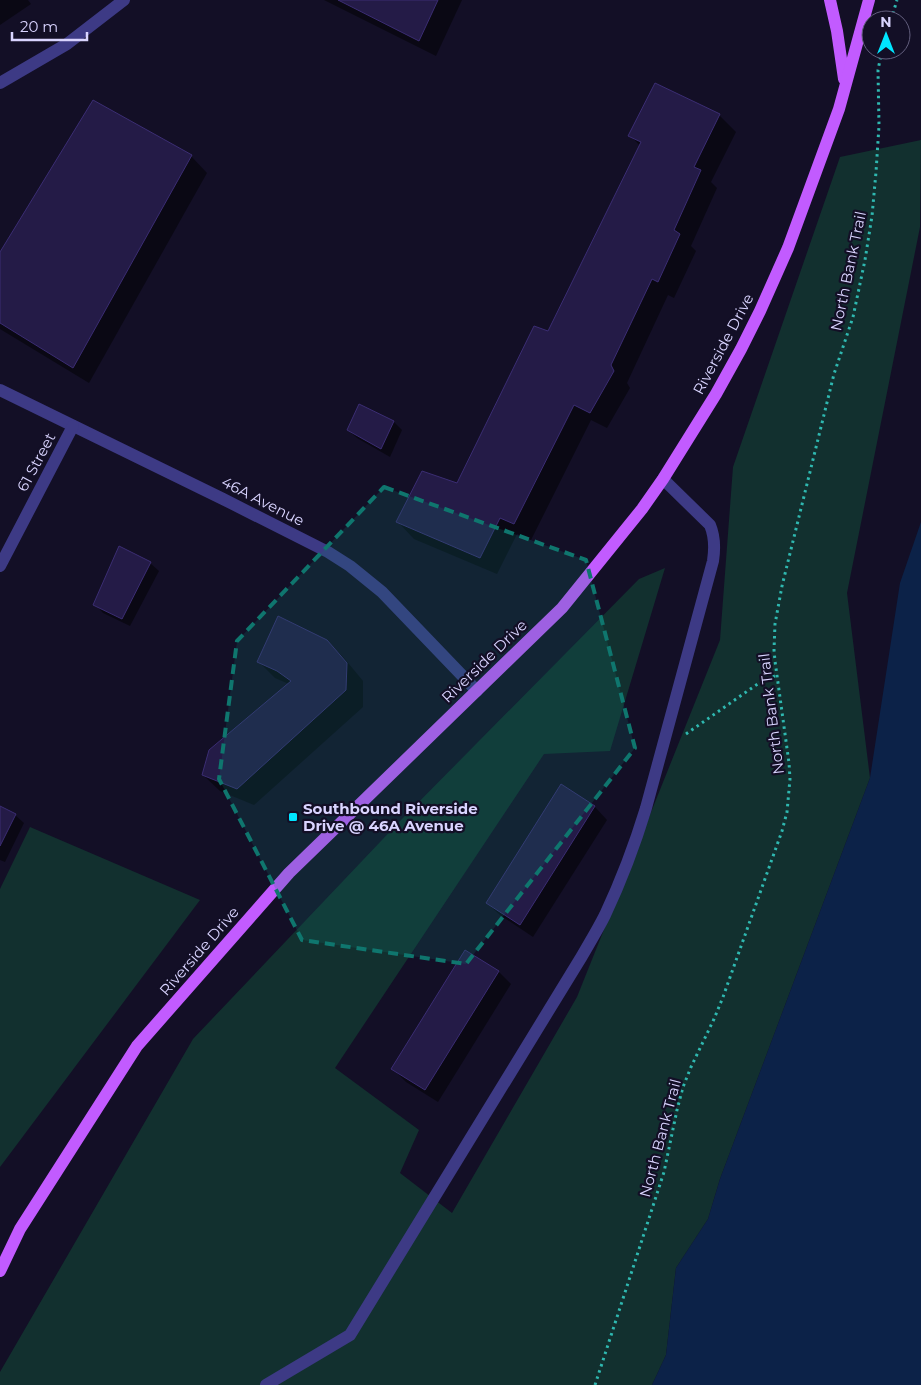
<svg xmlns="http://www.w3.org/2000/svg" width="921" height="1385" font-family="Montserrat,sans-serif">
	<rect width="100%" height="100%" fill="#130f26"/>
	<!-- green -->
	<g fill="#12302f">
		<path d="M 921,140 L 920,227 L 847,593 L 870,778 L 720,1179 L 708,1219 L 676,1268 L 666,1355 L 652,1385 L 0,1385 L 0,1372 L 193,1039 L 400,821 L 639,579 L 665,568 L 610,751 L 544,754 L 335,1068 L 419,1130 L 400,1173 L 452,1213 L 577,997 L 720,640 L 733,467 L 840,157 Z"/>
		<path d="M 30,827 L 200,900 L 0,1167 L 0,889 Z"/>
	</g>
	<!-- water -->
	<path fill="#0c2248" d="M 921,522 L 921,1385 L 652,1385 L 666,1355 L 676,1268 L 708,1219 L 720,1179 L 870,778 L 900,583 Z"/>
	<!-- shadow -->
	<g fill="#0007">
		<path d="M 0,0 L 28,0 L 31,4 L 0,25 Z"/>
		<path d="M 324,0 L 462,0 L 436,56 Z"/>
		<path d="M 719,115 L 736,132 L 711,182 L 717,188 L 691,246 L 696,251 L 674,298 L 668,295 L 627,383 L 630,388 L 607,428 L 591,420 L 531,540 L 517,534 L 497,574 L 414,539 L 398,522 L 457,485 L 549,333 L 640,146 L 630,135 Z"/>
		<path d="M 191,156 L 207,173 L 89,383 L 0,329 L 0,255 Z"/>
		<path d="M 360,405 L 394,422 L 402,430 L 390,457 L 357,438 L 348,430 Z"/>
		<path d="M 150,563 L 159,571 L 130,626 L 103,613 L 95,604 Z"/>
		<path d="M 327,641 L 344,658 L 363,681 L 363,707 L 254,805 L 220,791 L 203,775 L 289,684 L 275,678 L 258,661 Z"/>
		<path d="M 561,786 L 595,807 L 607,820 L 533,937 L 500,915 L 487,903 Z"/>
		<path d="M 0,807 L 15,815 L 24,823 L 5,862 L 0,860 Z"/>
		<path d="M 466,951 L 499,972 L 511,984 L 438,1102 L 406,1082 L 393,1069 Z"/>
	</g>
	<!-- building -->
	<g fill="#241b47" stroke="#3b2d73">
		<path d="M 338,0 L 438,0 L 419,41 Z"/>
		<path d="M 655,83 L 720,114 L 694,167 L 701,170 L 674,230 L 680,234 L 658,282 L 652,279 L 611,365 L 614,371 L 590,413 L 574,405 L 514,524 L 500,518 L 480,558 L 396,522 L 422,471 L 457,483 L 534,326 L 548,331 L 641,142 L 628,136 Z"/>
		<path d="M 93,100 L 192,155 L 73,368 L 0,323 L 0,252 Z"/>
		<path d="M 359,404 L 394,421 L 381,449 L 347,430 Z"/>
		<path d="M 119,546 L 151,562 L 122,619 L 93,605 Z"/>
		<path d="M 278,616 L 327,640 L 347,663 L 346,690 L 237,789 L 202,775 L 209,750 L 291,681 L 277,671 L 257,662 Z"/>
		<path d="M 561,784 L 595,806 L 520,925 L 486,903 Z"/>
		<path d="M 0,806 L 16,814 L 0,846 Z"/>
		<path d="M 465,950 L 499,971 L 425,1090 L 391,1069 Z"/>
	</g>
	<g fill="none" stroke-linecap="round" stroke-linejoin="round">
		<!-- path -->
		<g stroke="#2fb8b0" stroke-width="3" stroke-dasharray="2.5 4" stroke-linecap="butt">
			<path d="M 891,20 L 897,0"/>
			<path d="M 686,734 L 759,683 L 777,675"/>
			<path d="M 595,1385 L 664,1172 L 677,1110 L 683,1087 L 691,1067 L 714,1019 L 723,997 L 782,831 L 787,812 L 790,779 L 789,763 L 775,661 L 774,650 L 775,624 L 782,586 L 834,374 L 853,317 L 865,260 L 872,216 L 876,172 L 879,126 L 878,70 L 882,50"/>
		</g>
		<!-- minor -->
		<g stroke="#3d3a85" stroke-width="12">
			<path d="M 0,83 L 67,44 L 124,0"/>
			<path d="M 0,390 L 223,499 L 328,552 L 350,566 L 382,592 L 477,691"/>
			<path d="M 0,566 L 73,426"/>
			<path d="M 266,1385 L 350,1335 L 582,956 C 590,942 598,929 605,915 C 621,881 635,844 646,808 L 713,561 C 715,548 715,537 710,525 L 663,479"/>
		</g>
		<!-- major -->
		<g stroke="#c25bff" stroke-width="12">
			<path d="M 830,0 L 837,31 L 844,79"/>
			<path d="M 0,1271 L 20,1229 L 137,1046 L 289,873 L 562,608 L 642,509 L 663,479 L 716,394 L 741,349 L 760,311 L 788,248 L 839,109 L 869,0"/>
		</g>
	</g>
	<!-- marked area -->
	<path fill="#0f766e" fill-opacity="0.2" stroke="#0f766e" stroke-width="4" stroke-dasharray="10 6" stroke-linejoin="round" d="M 384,487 L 586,560 L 635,748 L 466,964 L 302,940 L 219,779 L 237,641 Z"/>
	<!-- markers -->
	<rect fill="#00e5ff" stroke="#130f26" stroke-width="2" x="288" y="812" width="10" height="10" rx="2.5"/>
	<g text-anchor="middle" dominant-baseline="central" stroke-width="4.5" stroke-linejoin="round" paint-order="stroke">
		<!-- street labels -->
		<g font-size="15" fill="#d9d4ff" stroke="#130f26">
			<text transform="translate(848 271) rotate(-78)">North Bank Trail</text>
			<text transform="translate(723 344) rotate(-62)">Riverside Drive</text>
			<text transform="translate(36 462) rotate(-62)">61 Street</text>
			<text transform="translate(263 501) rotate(27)">46A Avenue</text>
			<text transform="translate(484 661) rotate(-44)">Riverside Drive</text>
			<text transform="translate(771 714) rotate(-97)">North Bank Trail</text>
			<text transform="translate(199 951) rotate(-49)">Riverside Drive</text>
			<text transform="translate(660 1138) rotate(-75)">North Bank Trail</text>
		</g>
		<!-- poi labels -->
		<g font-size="15" font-weight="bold" fill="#d9d4ff" stroke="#130f26" text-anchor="start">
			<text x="303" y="808">Southbound Riverside<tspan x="303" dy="17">Drive @ 46A Avenue</tspan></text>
		</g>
	</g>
	<!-- north arrow -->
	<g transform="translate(886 35)"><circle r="24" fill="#130f26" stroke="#625e7d"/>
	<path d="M0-4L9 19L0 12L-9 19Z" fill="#00e5ff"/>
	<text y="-8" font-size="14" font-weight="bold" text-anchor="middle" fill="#d9d4ff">N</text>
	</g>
	<!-- scale -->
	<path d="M12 32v8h75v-8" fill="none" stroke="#d9d4ff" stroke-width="2.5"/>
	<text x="20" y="32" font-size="15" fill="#d9d4ff" stroke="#130f26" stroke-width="4" paint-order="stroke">20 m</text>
</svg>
